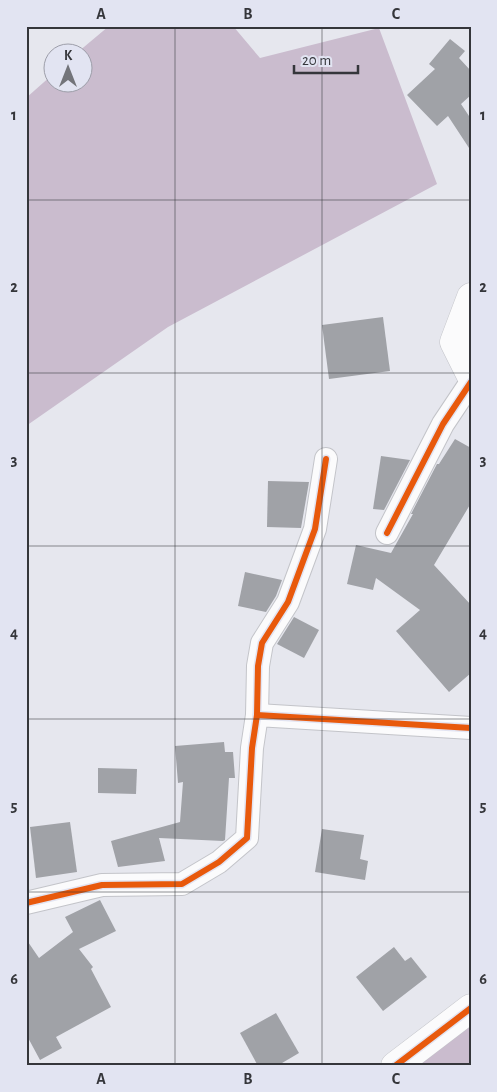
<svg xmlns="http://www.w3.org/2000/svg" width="497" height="1092" font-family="'Alegreya Sans',sans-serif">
	<rect width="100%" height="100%" fill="#e6e7ee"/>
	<!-- forest -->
	<g fill="#cabcce">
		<path d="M 109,26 L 233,26 L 260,58 L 379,28 L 437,184 L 168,327 L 26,426 L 26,98 L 52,75 L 52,82 L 82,82 L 82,52 L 78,52 Z"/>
		<path d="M 471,1000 L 471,1066 L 394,1066 Z"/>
	</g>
	<!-- building -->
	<g fill="#a0a2a7">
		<path d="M 450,39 L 465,51 L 459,58 L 471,71 L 471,95 L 461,104 L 471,119 L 471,151 L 448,116 L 437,126 L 407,95 L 435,69 L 429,64 Z"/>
		<path d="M 383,317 L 390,371 L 329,379 L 322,325 Z"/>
		<path d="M 455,439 L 471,448 L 471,503 L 434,565 L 471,605 L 471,673 L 449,692 L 396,631 L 420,610 L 376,578 L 373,590 L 347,584 L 356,545 L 391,553 L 413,514 L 411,514 L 437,464 L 439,464 Z"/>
		<path d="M 381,456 L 410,460 L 384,510 L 373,509 Z"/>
		<path d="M 268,481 L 309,482 L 301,528 L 267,527 Z"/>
		<path d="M 245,572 L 282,580 L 276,596 L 266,612 L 238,606 Z"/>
		<path d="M 294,617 L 319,630 L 304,658 L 277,644 Z"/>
		<path d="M 224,742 L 225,752 L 233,752 L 235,778 L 229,778 L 225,840 L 223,841 L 159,838 L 165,861 L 118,867 L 111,841 L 180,822 L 183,782 L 178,783 L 175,746 Z"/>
		<path d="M 98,768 L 137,769 L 136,794 L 98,793 Z"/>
		<path d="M 70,822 L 77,872 L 36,878 L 30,827 Z"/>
		<path d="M 322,829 L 364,835 L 360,859 L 368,861 L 365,880 L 315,872 Z"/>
		<path d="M 100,900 L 116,931 L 79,949 L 93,967 L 91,969 L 111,1007 L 56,1037 L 62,1048 L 40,1060 L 26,1034 L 26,939 L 39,958 L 73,932 L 65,917 Z"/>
		<path d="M 394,947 L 405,961 L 411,957 L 427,977 L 383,1011 L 356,977 Z"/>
		<path d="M 276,1013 L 299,1053 L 277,1066 L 258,1066 L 240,1033 Z"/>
	</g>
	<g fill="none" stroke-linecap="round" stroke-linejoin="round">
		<defs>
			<g id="minor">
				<path d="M 387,533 L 443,424 L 471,382"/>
				<path d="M 257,715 L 258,666 L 262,643 L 288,602 L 315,529 L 326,459"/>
				<path d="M 26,903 L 102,885 L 182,884 L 219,862 L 247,838 L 252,748 L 257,715 L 471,728"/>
			</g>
			<g id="tertiary">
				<path d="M 471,297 L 454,342 L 471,376"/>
				<path d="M 395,1066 L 471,1008"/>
			</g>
		</defs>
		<!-- minor casing -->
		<use href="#minor" stroke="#c3c4c9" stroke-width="24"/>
		<!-- tertiary casing -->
		<use href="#tertiary" stroke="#c3c4c9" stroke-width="29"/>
		<!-- minor -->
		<use href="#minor" stroke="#fbfbfc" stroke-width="22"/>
		<!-- tertiary -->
		<use href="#tertiary" stroke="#fbfbfc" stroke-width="28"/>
		<defs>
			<g id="cycleway">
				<path d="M 387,533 L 443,424 L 471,382"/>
				<path d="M 257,715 L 258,666 L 262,643 L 288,602 L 315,529 L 326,459"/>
				<path d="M 26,903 L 102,885 L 182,884 L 219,862 L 247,838 L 252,748 L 257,715 L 471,728"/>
				<path d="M 395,1066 L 471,1008"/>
			</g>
		</defs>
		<!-- cycleway casing -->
		<use href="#cycleway" stroke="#e2e4f2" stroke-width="9"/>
		<!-- cycleway -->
		<use href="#cycleway" stroke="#e8590c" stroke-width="6"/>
	</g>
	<!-- grid -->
	<path fill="none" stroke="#35363b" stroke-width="1" stroke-opacity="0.55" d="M 175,26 L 175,1066M 322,26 L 322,1066M 26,200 L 471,200M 26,373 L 471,373M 26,546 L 471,546M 26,719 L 471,719M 26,892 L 471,892"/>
	<!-- border -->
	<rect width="497" height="1092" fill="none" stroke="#e2e4f2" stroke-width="55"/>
	<!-- north arrow -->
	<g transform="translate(68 68)"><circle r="24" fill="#e2e4f2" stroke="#9d9ea9"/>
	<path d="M0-4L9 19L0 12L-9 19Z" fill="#73747a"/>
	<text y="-8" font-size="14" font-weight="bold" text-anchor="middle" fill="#35363b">K</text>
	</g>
	<!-- scale -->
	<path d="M294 65v8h64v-8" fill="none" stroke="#35363b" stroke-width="2.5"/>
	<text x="302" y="65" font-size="15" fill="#35363b" stroke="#e2e4f2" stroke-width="4" paint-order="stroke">20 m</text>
	<rect x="28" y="28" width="442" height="1036" fill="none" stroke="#35363b" stroke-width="2"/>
	<g font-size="16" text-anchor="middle" font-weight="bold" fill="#35363b">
		<text x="101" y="19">A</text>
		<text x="248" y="19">B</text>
		<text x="396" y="19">C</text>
		<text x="14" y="120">1</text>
		<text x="483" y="120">1</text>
		<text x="14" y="292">2</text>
		<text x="483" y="292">2</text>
		<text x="14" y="465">3</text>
		<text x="483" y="465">3</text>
		<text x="14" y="638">4</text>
		<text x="483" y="638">4</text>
		<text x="14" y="811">5</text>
		<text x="483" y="811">5</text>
		<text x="14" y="984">6</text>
		<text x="483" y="984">6</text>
		<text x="101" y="1084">A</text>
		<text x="248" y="1084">B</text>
		<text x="396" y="1084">C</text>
	</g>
</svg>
